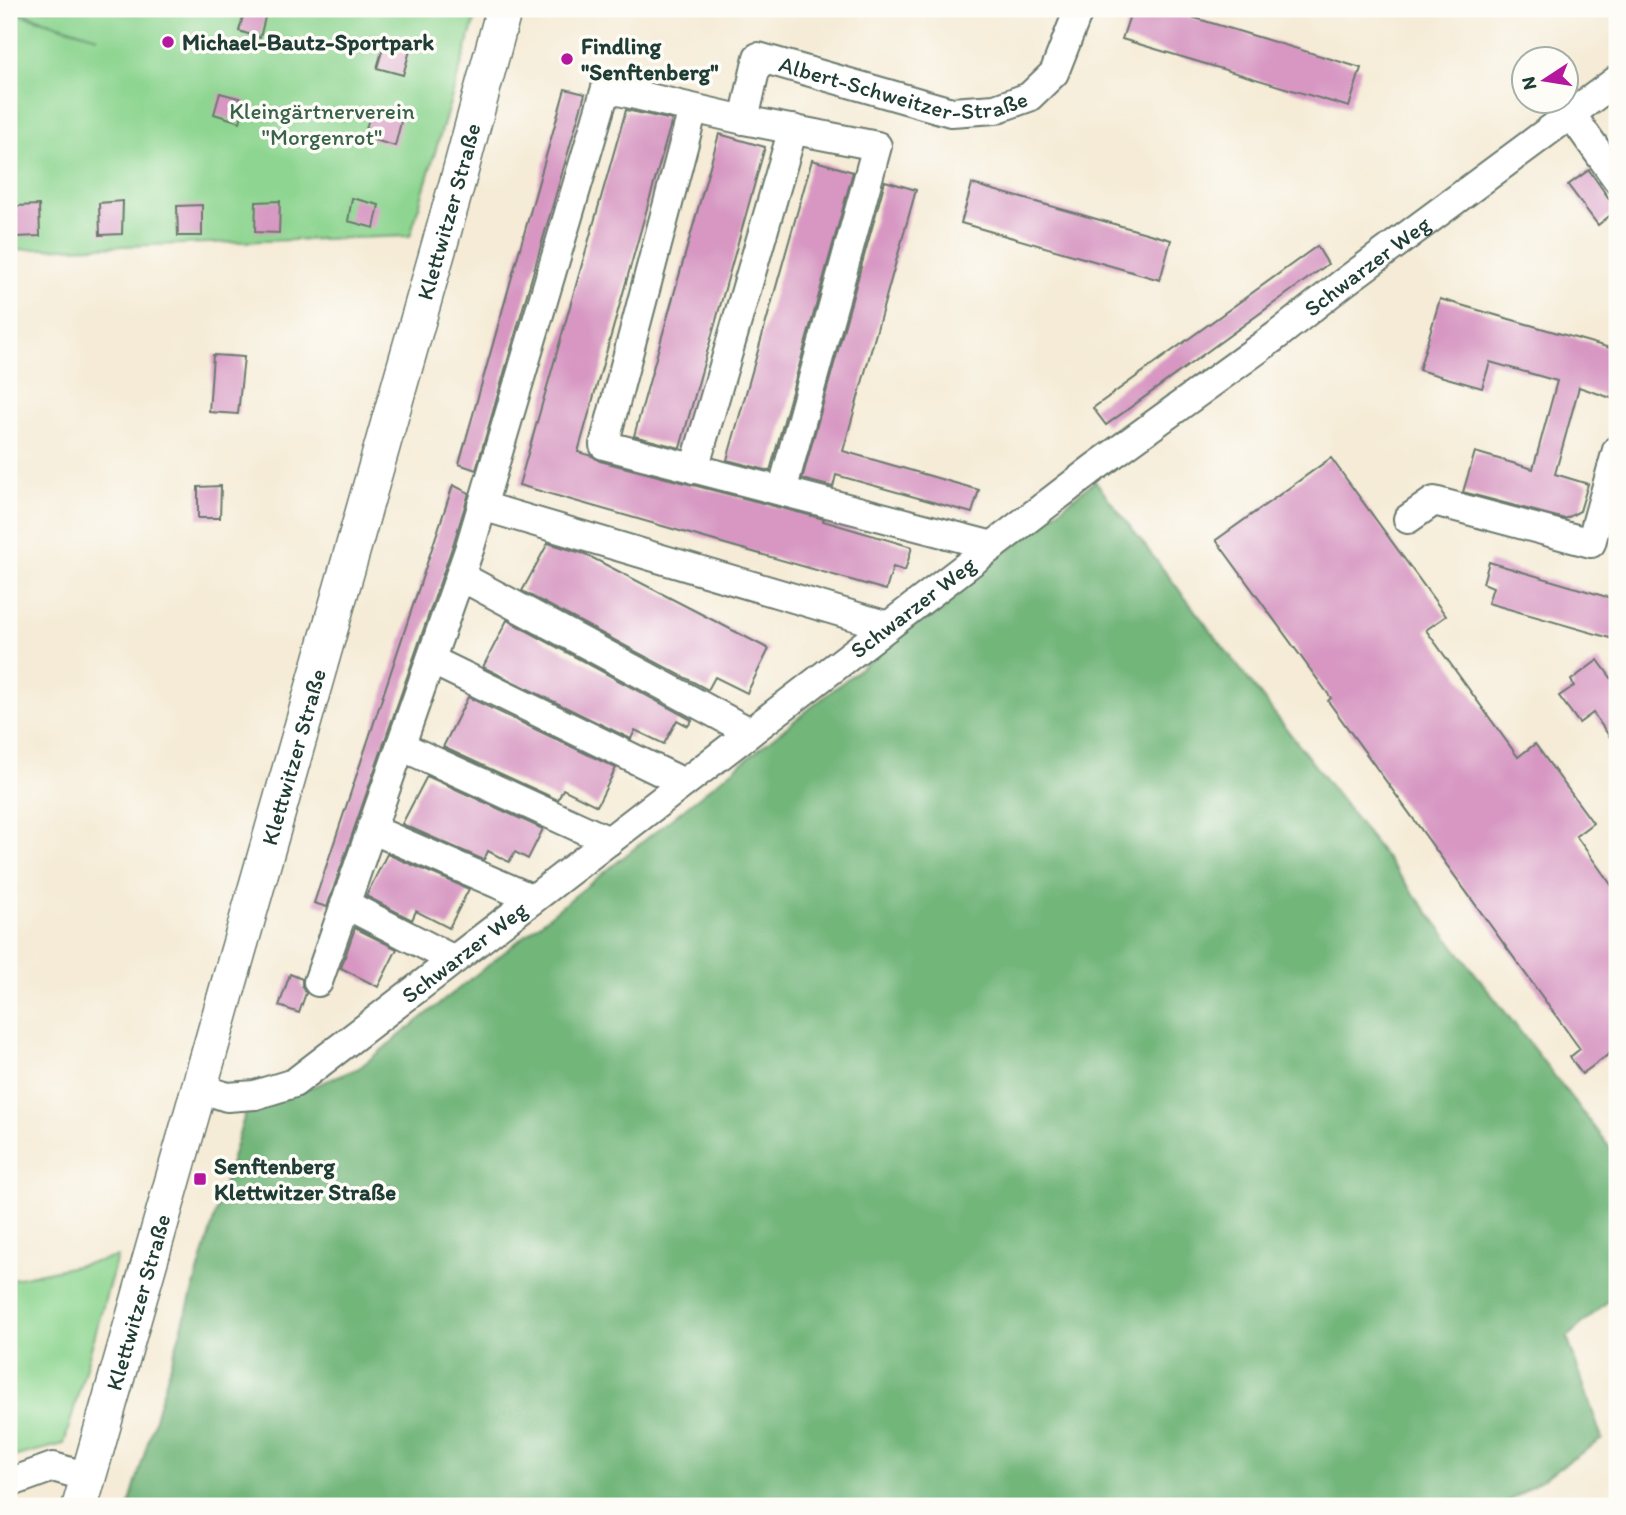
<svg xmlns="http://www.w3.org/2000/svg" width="1626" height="1515" font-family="Itim,sans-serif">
	<rect width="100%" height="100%" fill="#fdfcf7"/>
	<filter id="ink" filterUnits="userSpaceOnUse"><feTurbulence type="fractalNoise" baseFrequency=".0143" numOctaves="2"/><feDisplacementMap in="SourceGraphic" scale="14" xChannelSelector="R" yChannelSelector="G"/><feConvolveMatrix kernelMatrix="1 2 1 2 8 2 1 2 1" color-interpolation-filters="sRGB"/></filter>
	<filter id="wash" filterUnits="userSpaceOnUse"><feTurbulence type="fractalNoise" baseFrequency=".00686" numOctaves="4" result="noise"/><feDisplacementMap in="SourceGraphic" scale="28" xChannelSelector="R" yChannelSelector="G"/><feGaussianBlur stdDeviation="1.57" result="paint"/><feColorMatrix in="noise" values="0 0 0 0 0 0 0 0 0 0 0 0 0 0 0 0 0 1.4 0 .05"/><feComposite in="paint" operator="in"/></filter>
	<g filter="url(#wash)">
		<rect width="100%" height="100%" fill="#f5ebd6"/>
		<!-- green -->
		<g fill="#8dd590" stroke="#568962" stroke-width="2">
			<path d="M 9,9 L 478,9 L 410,236 L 9,250 L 9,11 L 97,37 Z"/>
			<path d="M 117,1257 L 64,1444 L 9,1458 L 9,1280 Z"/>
		</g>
		<!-- forest -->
		<path fill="#72b67a" stroke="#487a57" stroke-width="2" d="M 1095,481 L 1617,1157 L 1617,1293 L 1567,1337 L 1602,1439 L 1502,1506 L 129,1506 L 245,1114 L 359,1068 Z"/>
		<g id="blocks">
			<!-- building -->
			<g fill="#d797c2">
				<path d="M 245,9 L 267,9 L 260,38 L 239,31 Z"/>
				<path d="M 1132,9 L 1165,9 L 1361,68 L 1349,107 L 1122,39 Z"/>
				<path d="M 385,41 L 411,47 L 403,75 L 377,68 Z"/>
				<path d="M 565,89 L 585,94 L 476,470 L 459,464 Z"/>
				<path d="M 220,93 L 246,100 L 240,122 L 214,114 Z"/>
				<path d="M 371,110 L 402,118 L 395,146 L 364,137 Z"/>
				<path d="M 626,110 L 672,120 L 578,452 L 592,456 L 600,461 L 824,519 L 823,521 L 912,547 L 905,571 L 893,567 L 886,590 L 519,485 Z"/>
				<path d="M 719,134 L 765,147 L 680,448 L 634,436 Z"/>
				<path d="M 812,160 L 853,172 L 770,471 L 727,460 Z"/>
				<path d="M 1589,170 L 1617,210 L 1598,225 L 1568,185 Z"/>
				<path d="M 885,181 L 916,190 L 843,451 L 979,490 L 972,513 L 836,475 L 833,487 L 802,479 Z"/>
				<path d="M 972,184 L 1171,240 L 1160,280 L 961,223 Z"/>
				<path d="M 352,198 L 379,205 L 374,228 L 348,221 Z"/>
				<path d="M 123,201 L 122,234 L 100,235 L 99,203 Z"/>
				<path d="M 280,201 L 279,233 L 255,232 L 256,202 Z"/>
				<path d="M 39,205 L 40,236 L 16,237 L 16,206 Z"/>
				<path d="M 202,205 L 202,236 L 178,236 L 177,206 Z"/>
				<path d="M 1317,246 L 1328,264 L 1106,425 L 1093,408 Z"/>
				<path d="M 1440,299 L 1617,350 L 1617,400 L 1579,387 L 1555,474 L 1588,484 L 1580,511 L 1565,519 L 1463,492 L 1475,452 L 1533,469 L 1557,381 L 1490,362 L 1482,388 L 1419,370 Z"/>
				<path d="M 213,355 L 244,357 L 238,414 L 209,412 Z"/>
				<path d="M 1331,458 L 1446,616 L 1426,630 L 1518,757 L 1535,744 L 1593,823 L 1576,836 L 1617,893 L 1617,1048 L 1582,1074 L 1570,1057 L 1580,1049 L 1328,701 L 1331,698 L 1216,540 Z"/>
				<path d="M 453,485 L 469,493 L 454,542 L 327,907 L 314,903 Z"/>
				<path d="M 221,486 L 220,518 L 198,518 L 198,487 Z"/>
				<path d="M 548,543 L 585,554 L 769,649 L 747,693 L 715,677 L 708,690 L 522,591 Z"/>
				<path d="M 1489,562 L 1617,600 L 1617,640 L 1488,603 L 1493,587 L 1483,583 Z"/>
				<path d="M 507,620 L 692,720 L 688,726 L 677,720 L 664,744 L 635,730 L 631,739 L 483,667 Z"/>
				<path d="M 1598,660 L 1617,686 L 1617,747 L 1593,713 L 1579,723 L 1559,696 L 1574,686 L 1571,680 Z"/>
				<path d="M 468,697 L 616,768 L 597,806 L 563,789 L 558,800 L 443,747 Z"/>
				<path d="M 427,776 L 543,829 L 528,859 L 515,852 L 509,862 L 488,851 L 484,860 L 402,824 Z"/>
				<path d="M 387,854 L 469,889 L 449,928 L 416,911 L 412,920 L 366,896 Z"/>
				<path d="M 355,928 L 397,949 L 378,987 L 341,968 Z"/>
				<path d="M 290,974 L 302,979 L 302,986 L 306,993 L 299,1013 L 279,1006 Z"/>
			</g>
		</g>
	</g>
	<g filter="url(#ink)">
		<use href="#blocks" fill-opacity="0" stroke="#6a7a6d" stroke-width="2"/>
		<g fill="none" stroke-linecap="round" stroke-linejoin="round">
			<defs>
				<g id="minor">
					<path d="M 693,109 L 604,445 L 993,546"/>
					<path d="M 1571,114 L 1617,179"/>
					<path id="s1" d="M 744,120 L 758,57 L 951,112 L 995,109 L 1029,97 L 1054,73 L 1079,9"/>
					<path d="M 694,469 L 793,129"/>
					<path d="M 482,506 L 888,626"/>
					<path d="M 1408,519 L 1434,501 L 1591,543 L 1617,450"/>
					<path d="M 460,576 L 750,732"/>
					<path d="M 431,660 L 684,783"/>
					<path d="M 401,746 L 609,841"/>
					<path d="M 371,829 L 533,899"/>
					<path d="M 345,904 L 454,960"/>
					<path d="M 318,982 L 470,547 L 606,88 L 744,120 L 877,146 L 782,491"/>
					<path id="s2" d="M 200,1088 L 227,1097 L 255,1095 L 294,1083 L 1094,468 L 1276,336 L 1342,284 L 1617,80"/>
					<path d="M 9,1483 L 53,1467 L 88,1477"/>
				</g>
				<g id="major">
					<path id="s3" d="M 80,1506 L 458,180 L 504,9"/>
				</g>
			</defs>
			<!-- minor casing -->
			<use href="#minor" stroke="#6a7a6d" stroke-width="32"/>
			<!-- major casing -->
			<use href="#major" stroke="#6a7a6d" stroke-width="38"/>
			<!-- minor -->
			<use href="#minor" stroke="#fff" stroke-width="28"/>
			<!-- major -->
			<use href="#major" stroke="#fff" stroke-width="35"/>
		</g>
	</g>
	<!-- markers -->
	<g fill="#b5179e" stroke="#fdfcf7" stroke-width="2.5">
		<circle cx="168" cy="42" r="7"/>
		<circle cx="567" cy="59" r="7"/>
		<rect x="193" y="1172" width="14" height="14" rx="3.5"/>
	</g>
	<g text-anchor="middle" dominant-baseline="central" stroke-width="7" stroke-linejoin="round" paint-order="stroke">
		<!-- poi labels -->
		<g font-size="23" font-weight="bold" fill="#1f3d34" stroke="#fdfcf7" text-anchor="start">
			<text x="182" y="42">Michael-Bautz-Sportpark</text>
			<text x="581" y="46">Findling<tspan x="581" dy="26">"Senftenberg"</tspan></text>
			<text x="214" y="1166">Senftenberg<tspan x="214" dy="26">Klettwitzer Straße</tspan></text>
		</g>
		<!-- street labels -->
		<g font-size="23" fill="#1f3d34" stroke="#fdfcf7">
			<text stroke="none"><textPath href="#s1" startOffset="215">Albert-Schweitzer-Straße</textPath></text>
			<text stroke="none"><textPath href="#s3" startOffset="1346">Klettwitzer Straße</textPath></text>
			<text stroke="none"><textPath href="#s2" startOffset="1446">Schwarzer Weg</textPath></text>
			<text stroke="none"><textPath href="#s2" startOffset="878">Schwarzer Weg</textPath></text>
			<text stroke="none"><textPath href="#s3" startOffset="779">Klettwitzer Straße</textPath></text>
			<text stroke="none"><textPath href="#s2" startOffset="312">Schwarzer Weg</textPath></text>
			<text stroke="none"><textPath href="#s3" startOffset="212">Klettwitzer Straße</textPath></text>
		</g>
		<!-- park labels -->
		<g font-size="23" fill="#3a634b" stroke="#fdfcf7">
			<text x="322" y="111">Kleingärtnerverein<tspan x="322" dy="26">"Morgenrot"</tspan></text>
		</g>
	</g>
	<!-- margin -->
	<rect width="1626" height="1515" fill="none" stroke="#fdfcf7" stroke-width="35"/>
	<!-- north arrow -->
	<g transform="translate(1545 80) rotate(258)"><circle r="33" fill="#fdfcf7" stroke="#a4b0a9" stroke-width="2"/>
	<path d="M0-5L12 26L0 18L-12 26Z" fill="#b5179e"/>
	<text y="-10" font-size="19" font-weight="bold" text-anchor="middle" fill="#1f3d34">N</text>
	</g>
</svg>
